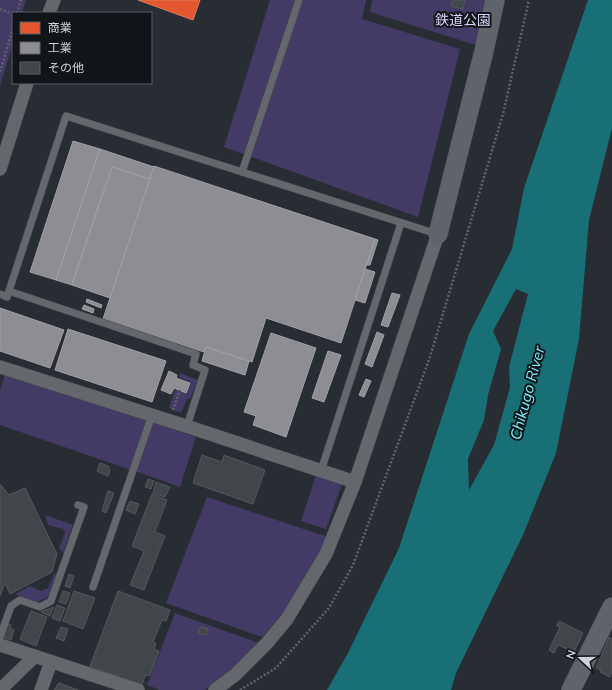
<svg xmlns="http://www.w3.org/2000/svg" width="612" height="690" font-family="Mulish,'Noto Sans JP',sans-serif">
	<rect width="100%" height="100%" fill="#282d33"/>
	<!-- green -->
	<g fill="#443a66">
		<path d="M 0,0 L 26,0 L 22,13 L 13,13 L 13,43 L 0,86 Z"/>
		<path d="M 270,0 L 366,0 L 362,19 L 460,49 L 418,217 L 224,147 Z"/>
		<path d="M 372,0 L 488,0 L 479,46 L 370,12 Z"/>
		<path d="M 6,372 L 147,416 L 131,470 L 0,425 L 0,390 Z"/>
		<path d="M 180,373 L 198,380 L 190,399 L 187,398 L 181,413 L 169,408 L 175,390 L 186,393 L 191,382 L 179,377 Z"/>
		<path d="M 152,422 L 196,437 L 180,487 L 135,471 Z"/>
		<path d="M 316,475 L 342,484 L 326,529 L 301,521 Z"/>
		<path d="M 207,497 L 328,537 C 308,576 292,606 262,637 L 166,603 Z"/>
		<path d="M 45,515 L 73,525 L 63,553 L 59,548 L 65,533 L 63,529 L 48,525 Z"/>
		<path d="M 54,574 L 57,576 L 49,597 L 37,602 L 15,594 L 30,586 L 41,591 L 48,588 Z"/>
		<path d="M 175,613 L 259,643 L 233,668 L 205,690 L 160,690 L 147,685 Z"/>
	</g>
	<!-- water -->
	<path fill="#186f75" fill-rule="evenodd" d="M 588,0 L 612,0 L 612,128 L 589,220 L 579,339 L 556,453 L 523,535 L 456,673 L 451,690 L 327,690 L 348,653 L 399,548 L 469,334 L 512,249 L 524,188 ZM 516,289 L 528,294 L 509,367 L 510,387 L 494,445 L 469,490 L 468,459 L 484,420 L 488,395 L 501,349 L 493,331 Z"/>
	<!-- shops -->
	<path fill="#e4572e" stroke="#dd7c62" d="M 138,0 L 200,0 L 193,20 Z"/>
	<!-- industry -->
	<g fill="#8d8d92" stroke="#a0a2a8">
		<path d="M 73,141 L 100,149 L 56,280 L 30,272 Z"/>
		<path d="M 100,149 L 154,167 L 150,179 L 112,167 L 72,285 L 56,280 Z"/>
		<path d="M 154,166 L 375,239 L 341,343 L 266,318 L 252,362 L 206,347 L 204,352 L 103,319 Z"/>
		<path d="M 112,167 L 150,179 L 110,298 L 72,285 Z"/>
		<path d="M 375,239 L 378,240 L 370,265 L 367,265 Z"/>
		<path d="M 365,269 L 375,272 L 365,303 L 355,300 Z"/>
		<path d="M 392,293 L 400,295 L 388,327 L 381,325 Z"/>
		<path d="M 87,299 L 102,305 L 101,308 L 86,302 Z"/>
		<path d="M 84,305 L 94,309 L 93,313 L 82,309 Z"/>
		<path d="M 0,308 L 64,330 L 50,368 L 0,351 Z"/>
		<path d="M 68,329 L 166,361 L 152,402 L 55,370 Z"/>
		<path d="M 377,332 L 384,335 L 372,367 L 365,364 Z"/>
		<path d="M 271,333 L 316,348 L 286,437 L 253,425 L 256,416 L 244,412 Z"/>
		<path d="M 206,347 L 249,361 L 245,375 L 202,361 Z"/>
		<path d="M 328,351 L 341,355 L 324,402 L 312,398 Z"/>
		<path d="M 169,371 L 177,375 L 176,378 L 190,383 L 186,393 L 174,388 L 171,394 L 161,390 Z"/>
		<path d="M 366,379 L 371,381 L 364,397 L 359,395 Z"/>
	</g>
	<!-- building -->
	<g fill="#404649" stroke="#52585c">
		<path d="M 453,0 L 465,0 L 463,9 L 451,6 Z"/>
		<path d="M 202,455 L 222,462 L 224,455 L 265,470 L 253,504 L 193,483 Z"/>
		<path d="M 100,463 L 108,466 L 110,471 L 108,476 L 97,471 Z"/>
		<path d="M 148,479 L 154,481 L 151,489 L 145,487 Z"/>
		<path d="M 156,482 L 170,487 L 165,497 L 153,493 Z"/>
		<path d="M 0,484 L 9,495 L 25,488 L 57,554 L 52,572 L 10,594 L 5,583 L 0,596 Z"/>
		<path d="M 108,491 L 114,493 L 106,513 L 102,511 Z"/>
		<path d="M 152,494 L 167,500 L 155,532 L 165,536 L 144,590 L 130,585 L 144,551 L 132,546 Z"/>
		<path d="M 130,501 L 139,504 L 135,514 L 126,510 Z"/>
		<path d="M 69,574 L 74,576 L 70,588 L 65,586 Z"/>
		<path d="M 63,591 L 70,593 L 66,604 L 59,602 Z"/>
		<path d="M 74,591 L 95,598 L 83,629 L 63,621 Z"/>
		<path d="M 118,591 L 170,610 L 166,621 L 162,620 L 153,642 L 156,643 L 154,649 L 159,651 L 150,675 L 145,676 L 142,685 L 90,666 Z"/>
		<path d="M 57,605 L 65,608 L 60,621 L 52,618 Z"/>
		<path d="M 54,607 L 50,616 L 41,612 Z"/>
		<path d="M 31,611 L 47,617 L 36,646 L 20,639 Z"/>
		<path d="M 559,621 L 583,633 L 574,652 L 558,645 L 554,653 L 549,650 L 560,627 L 557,626 Z"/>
		<path d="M 7,623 L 11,625 L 10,628 L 14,630 L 11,640 L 2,637 Z"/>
		<path d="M 61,627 L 68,629 L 64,641 L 56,638 Z"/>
		<path d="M 200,627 L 208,629 L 206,635 L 198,633 Z"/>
		<path d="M 609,637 L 612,639 L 612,672 L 610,677 L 600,672 L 601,670 L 596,668 Z"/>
		<path d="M 59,683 L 78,690 L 54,690 Z"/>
	</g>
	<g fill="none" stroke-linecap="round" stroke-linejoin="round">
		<defs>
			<g id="lane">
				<path d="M 242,172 L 299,0"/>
				<path d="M 9,291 L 196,354 L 193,365 L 205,370 L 187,426"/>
				<path d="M 0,294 L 7,297 L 66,116 L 437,234"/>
				<path d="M 321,471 L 401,223"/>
				<path d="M 93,587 L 152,415"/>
				<path d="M 0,637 L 11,606 L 20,600 L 40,607 L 51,601 L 84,507 L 78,505"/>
			</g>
			<g id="street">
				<path d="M 49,13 L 54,0"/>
				<path d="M 0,169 L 27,83"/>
				<path d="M 0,367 L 189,427 L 355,482"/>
				<path d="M 0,645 L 138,690"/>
				<path d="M 0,690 L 35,656"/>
				<path d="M 41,690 L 51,662"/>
				<path d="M 215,690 L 235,675 L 267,643 L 287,619 L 326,554 L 355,482 L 438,234"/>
			</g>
			<g id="secondary">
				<path d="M 438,234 L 484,51 L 495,0"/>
				<path d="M 571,690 L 612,607"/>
			</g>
		</defs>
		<!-- lane casing -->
		<use href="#lane" stroke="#43484c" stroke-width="8"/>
		<!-- street casing -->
		<use href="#street" stroke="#43484c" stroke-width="14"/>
		<!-- secondary casing -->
		<use href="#secondary" stroke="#43484c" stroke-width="20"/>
		<!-- path -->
		<g stroke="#616469" stroke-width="2.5" stroke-dasharray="2 2" stroke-linecap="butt">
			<path d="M 0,9 L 13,14"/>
			<path d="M 17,13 L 21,0"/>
			<path d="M 0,72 L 13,28"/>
			<path d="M 173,410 L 180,390"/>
			<path d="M 240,690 L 276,668 L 329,608 L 353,565 L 430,357 L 503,114 L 529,0"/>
		</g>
		<!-- lane -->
		<use href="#lane" stroke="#64686c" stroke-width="7"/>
		<!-- street -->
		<use href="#street" stroke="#64686c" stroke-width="13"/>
		<!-- secondary -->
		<use href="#secondary" stroke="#5f646b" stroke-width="19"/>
	</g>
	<g text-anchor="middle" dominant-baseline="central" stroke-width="4" stroke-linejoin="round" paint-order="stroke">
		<!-- park labels -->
		<g font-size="14" fill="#dad3fa" stroke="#111519">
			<text x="463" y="20">鉄道公園</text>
		</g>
		<!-- water labels -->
		<g font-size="15" font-style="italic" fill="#7cf0fa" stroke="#111519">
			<text transform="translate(527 393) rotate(-75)">Chikugo River</text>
		</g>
	</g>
	<!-- legend -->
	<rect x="12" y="12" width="140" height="72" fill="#111519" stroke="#5d6166"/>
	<rect x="20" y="22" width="20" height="12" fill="#e4572e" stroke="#5d6166"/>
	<text x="48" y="32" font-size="12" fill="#ced4da">商業</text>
	<rect x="20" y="42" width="20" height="12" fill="#8d8d92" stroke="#5d6166"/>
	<text x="48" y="52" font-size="12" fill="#ced4da">工業</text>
	<rect x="20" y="62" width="20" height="12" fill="#404649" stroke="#5d6166"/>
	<text x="48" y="72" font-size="12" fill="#ced4da">その他</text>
	<!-- north arrow -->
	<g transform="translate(580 658) rotate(291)" stroke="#111519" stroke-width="3" paint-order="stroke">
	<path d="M0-3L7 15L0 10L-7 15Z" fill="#ced4da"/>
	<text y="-6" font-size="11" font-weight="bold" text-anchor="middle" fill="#ced4da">N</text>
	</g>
</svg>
